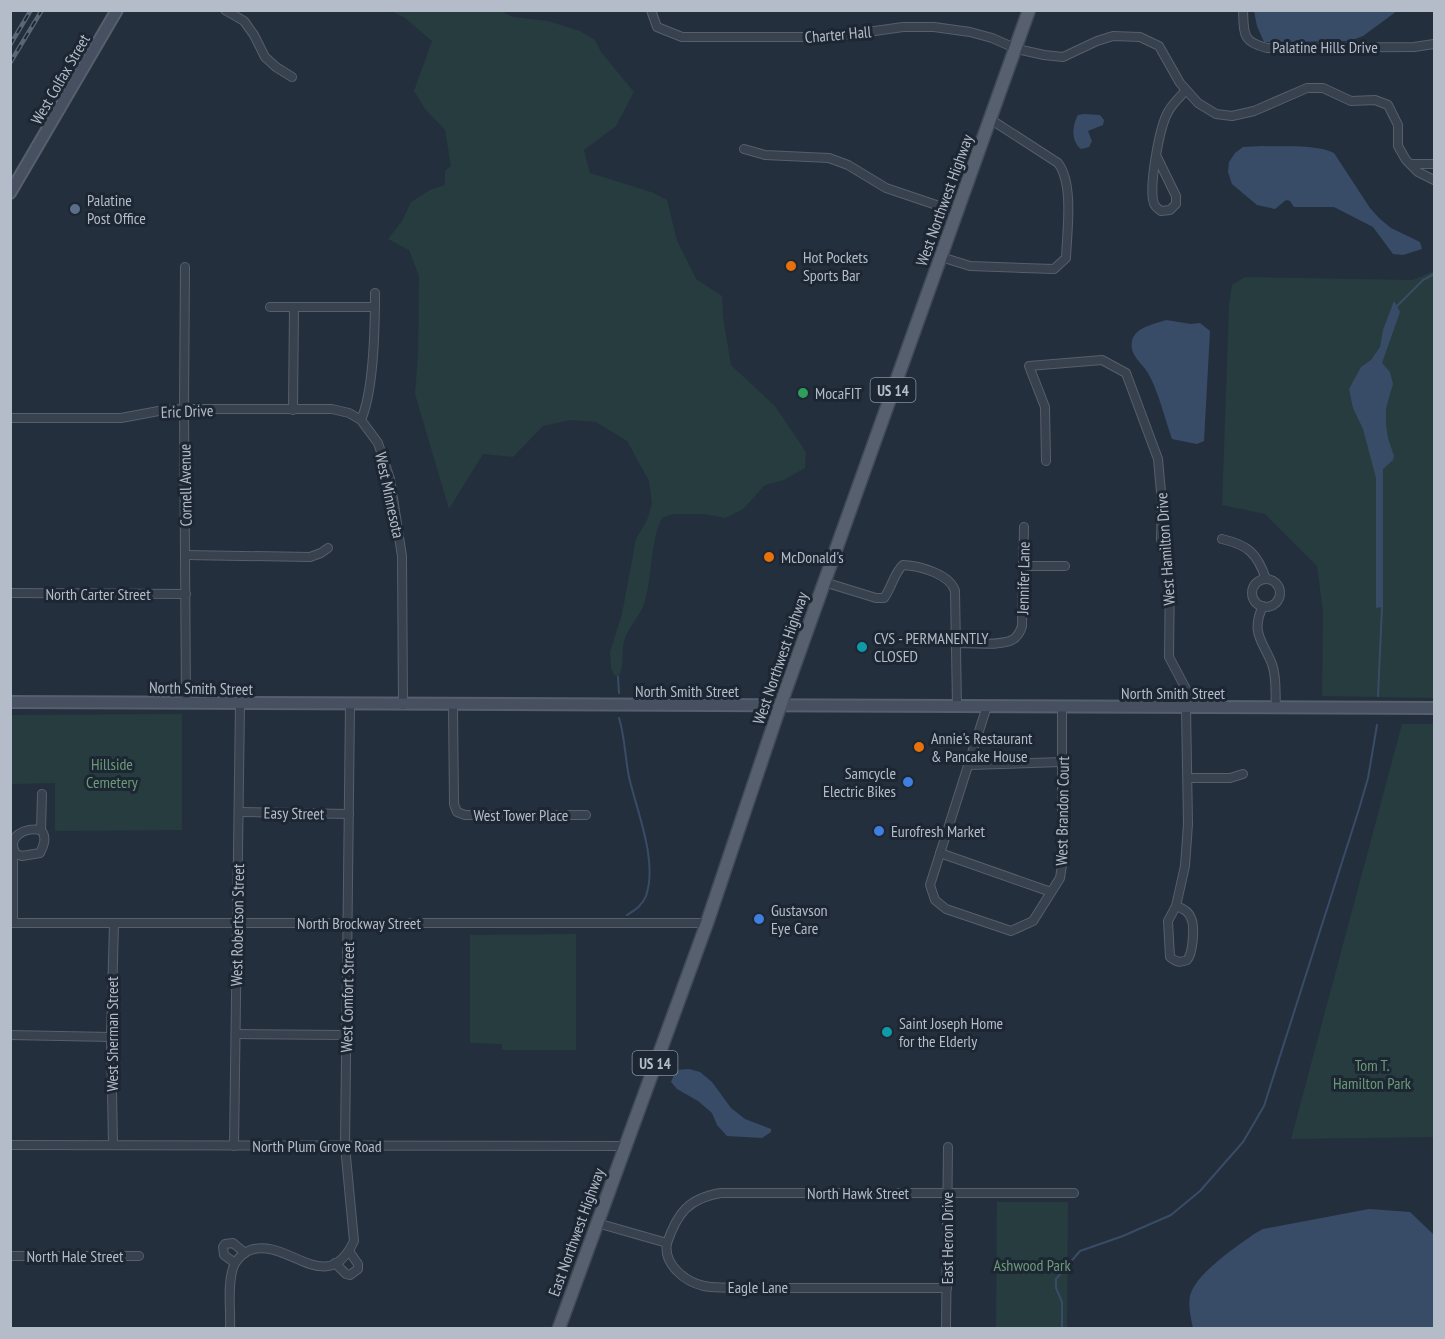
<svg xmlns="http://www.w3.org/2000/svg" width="1445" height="1339" font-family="'PT Sans Narrow',sans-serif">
	<rect width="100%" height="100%" fill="#242f3e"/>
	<!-- green -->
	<g fill="#263c3f">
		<path d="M 391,11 L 501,11 L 513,17 L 548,21 L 580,31 L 595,40 L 601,52 L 634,92 L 616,126 L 584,150 L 590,173 L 651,192 L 667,200 L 677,241 L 696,279 L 722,296 L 723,317 L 731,365 L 775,406 L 806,452 L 805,468 L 784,480 L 765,485 L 743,509 L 725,518 L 705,514 L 673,514 L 662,518 C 649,545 653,576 644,604 C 639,618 628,627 624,641 C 621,652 625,669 618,677 L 614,675 L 611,668 L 610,652 L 622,614 L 636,539 L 647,520 L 652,504 L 649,481 L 627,441 L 596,422 L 571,420 L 543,426 L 513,457 L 483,454 L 449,509 L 415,394 L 418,355 L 419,276 L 409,250 L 388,239 L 402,221 L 411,202 L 430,190 L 445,185 L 445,171 L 451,166 L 445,130 L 425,109 L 414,91 L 432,41 L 405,18 Z"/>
		<path d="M 1434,271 L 1434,698 L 1322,696 L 1323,612 L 1317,566 L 1265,514 L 1222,505 L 1229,305 L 1232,285 L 1245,277 L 1413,280 Z"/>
		<path d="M 182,714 L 182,830 L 55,831 L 55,783 L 11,784 L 11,715 Z"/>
		<path d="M 1402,724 L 1434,724 L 1434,1137 L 1291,1139 Z"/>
		<path d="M 576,934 L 576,1050 L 502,1050 L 502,1044 L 470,1043 L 470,935 Z"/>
		<path d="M 997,1202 L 1068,1202 L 1067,1328 L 996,1328 Z"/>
	</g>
	<!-- water -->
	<g fill="#394c67">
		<path d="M 1254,11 L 1254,10 L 1397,11 L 1363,36 L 1350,41 L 1264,42 L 1257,26 Z"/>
		<path d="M 1084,114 L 1100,115 L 1104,120 L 1103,125 L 1088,131 L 1092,141 L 1089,147 L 1081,149 C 1071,141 1072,126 1078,115 Z"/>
		<path d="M 1262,146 C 1282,147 1316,144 1334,153 L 1370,208 L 1380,219 L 1391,228 L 1420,242 L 1422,249 L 1403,255 L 1393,254 L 1373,227 L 1334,207 L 1294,207 L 1290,201 L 1286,200 L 1275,209 L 1257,205 L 1232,184 L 1228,172 L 1229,162 L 1235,153 L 1243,147 Z"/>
		<path d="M 1394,301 L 1400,312 L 1382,363 L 1390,372 L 1393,384 L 1386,408 L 1386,425 L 1388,438 L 1394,456 L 1393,460 L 1382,470 L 1382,607 L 1376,608 L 1376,478 L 1363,429 L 1353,408 L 1349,389 L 1361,367 L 1371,360 L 1380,347 L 1383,330 Z"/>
		<path d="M 1166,320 L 1191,324 L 1200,323 L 1210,331 L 1204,441 L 1197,444 L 1172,439 C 1165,419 1158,390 1148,373 C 1142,363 1129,355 1132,341 C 1135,327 1155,324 1166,320 Z"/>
		<path d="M 689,1069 L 700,1072 L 712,1082 L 731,1108 L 745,1119 L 771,1129 L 771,1132 L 762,1138 L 727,1136 L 717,1125 L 712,1113 L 698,1101 L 677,1089 L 671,1082 L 676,1070 Z"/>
		<path d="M 1369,1209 L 1410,1212 L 1433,1234 L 1434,1328 L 1193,1328 C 1191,1318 1188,1307 1190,1296 C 1195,1274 1236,1247 1254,1234 L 1263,1229 Z"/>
	</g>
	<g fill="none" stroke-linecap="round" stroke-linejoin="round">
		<!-- stream -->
		<g stroke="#394c67" stroke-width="2">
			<path d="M 1396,307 L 1423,280 L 1434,274"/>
			<path d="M 618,677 L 619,693"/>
			<path d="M 1378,696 L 1382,607 L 1382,470"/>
			<path d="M 619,718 C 625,737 625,758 629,777 C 637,812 658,861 646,896 C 642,906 635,910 627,915"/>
			<path d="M 1062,1328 L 1062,1302 L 1056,1288 L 1056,1279 L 1080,1251 L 1123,1236 L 1171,1215 L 1200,1191 L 1243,1142 L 1264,1106 L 1359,809 L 1368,778 L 1377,725"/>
		</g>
		<defs>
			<g id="street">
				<path d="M 225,10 L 244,21 L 254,35 L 265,57 L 276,67 L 292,77"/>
				<path d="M 651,10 L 657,27 L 682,37 L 832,37 L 903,27 L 934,27 L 970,32 L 992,38 L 1017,49 L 1044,55 L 1063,57 L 1097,41 L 1113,36 L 1140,37 L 1159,46 L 1180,83 L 1198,103 L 1216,114 L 1232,116 L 1254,111 L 1307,88 L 1323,88 L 1351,101 L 1375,100 L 1388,105 L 1398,125 L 1398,146 L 1406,160 L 1418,172 L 1434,180"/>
				<path d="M 1243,10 C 1244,34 1242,42 1267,48 L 1414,47 L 1434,44"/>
				<path d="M 744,149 L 765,155 L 829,158 L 848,165 L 886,188 L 957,212"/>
				<path d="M 1156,155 L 1176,196 L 1176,204 L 1170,210 L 1161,211 C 1157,208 1154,206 1153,200 C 1150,182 1159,128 1168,112 C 1172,104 1180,97 1186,90"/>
				<path d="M 1411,164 L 1434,164"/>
				<path d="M 941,257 L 970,266 L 1054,269 L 1066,258 C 1067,231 1074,184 1058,163 L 990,119"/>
				<path d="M 185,267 L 184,409 L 186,703"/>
				<path d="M 375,293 C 375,327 374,390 361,420 L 378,443 L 390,479 L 402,556 L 403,705"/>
				<path d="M 270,307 L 375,307"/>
				<path d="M 293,410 L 294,307"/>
				<path d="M 10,418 L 121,418 L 164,410 L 184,409 L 332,409 L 349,413 L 361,420"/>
				<path d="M 1046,461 L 1045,407 L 1029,366 L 1102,360 L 1126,373 L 1158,459 L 1162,503 L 1161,539 L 1170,571 L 1169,657 L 1186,689 L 1186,708 L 1188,824 L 1185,866 L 1176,906 L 1168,921 L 1170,957 C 1176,962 1180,963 1187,960 C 1193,954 1195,926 1191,918 C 1189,912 1182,908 1176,906"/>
				<path d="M 1222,539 C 1248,545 1257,553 1266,579"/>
				<path d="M 186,555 L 310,557 L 321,553 L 328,548"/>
				<path d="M 1023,566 L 1065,566"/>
				<circle cx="1266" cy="593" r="14"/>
				<path d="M 824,582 L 876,598 L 884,598 C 892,587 894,573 903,565 C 920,566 950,574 955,591 L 957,706"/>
				<path d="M 10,593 L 186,594"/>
				<path d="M 1263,606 C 1250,633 1263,641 1272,664 C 1277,678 1275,693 1276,707"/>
				<path d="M 956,643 C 970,643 1005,647 1015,638 C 1018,635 1021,630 1022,626 L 1024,527"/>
				<path d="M 453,705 L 454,804 L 457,812 L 465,815 L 586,815"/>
				<path d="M 987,706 L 930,885 L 935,900 L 946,909 L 1011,931 L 1033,921 L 1060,878 L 1062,865 L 1062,707"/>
				<path d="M 969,765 L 1062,762"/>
				<path d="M 1188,778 L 1230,778 L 1243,774"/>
				<path d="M 239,812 L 349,814"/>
				<path d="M 41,830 L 42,794"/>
				<path d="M 940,853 L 1051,892"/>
				<path d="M 10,923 L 707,923"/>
				<path d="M 13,923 L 13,858 L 16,854 C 5,836 26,827 41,830 C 47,837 44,845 40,853 L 22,856 L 16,854"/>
				<path d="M 237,1034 L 346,1035"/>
				<path d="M 10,1035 L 111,1037"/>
				<path d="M 10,1145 L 624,1146"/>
				<path d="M 113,1145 L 111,1037 L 114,923"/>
				<path d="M 234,1146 L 240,704"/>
				<path d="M 597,1223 L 667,1243 C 663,1264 685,1282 704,1286 C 713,1288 723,1287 732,1288 L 947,1288"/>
				<path d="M 667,1243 C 677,1214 688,1198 721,1193 L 1074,1193"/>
				<path d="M 10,1256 L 139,1256"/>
				<path d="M 235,1263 L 224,1255 L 223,1247 L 225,1244 L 233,1243 L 245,1253"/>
				<path d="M 335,1263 L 346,1274 L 350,1275 L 358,1269 L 358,1264 L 349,1251"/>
				<path d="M 230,1328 C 231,1310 227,1286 233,1268 C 235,1261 242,1254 248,1251 C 286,1234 326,1301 354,1241 L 345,1146 L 350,705"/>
				<path d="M 946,1328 L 948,1147"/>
			</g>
			<g id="secondary">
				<path d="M 10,193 L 117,10"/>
				<path d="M 10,702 L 1434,708"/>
			</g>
			<path id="primary" d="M 559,1328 L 707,923 L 780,706 L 1029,10"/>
		</defs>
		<!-- street casing -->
		<use href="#street" stroke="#565f6c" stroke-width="10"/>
		<!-- secondary casing -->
		<use href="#secondary" stroke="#565f6c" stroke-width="14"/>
		<!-- primary casing -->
		<use href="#primary" stroke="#414a57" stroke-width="15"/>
		<!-- street -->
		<use href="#street" stroke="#38414e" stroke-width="8"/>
		<!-- secondary -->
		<use href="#secondary" stroke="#465061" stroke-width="10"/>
		<!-- primary -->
		<use href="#primary" stroke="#56606e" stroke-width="12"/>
		<defs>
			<g id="rail">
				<path d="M 10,45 L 31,10"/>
				<path d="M 10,63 L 42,10"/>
			</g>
		</defs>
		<!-- rail casing -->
		<use href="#rail" stroke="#5a6575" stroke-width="4.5"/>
		<!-- rail -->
		<use href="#rail" stroke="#1d2633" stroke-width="2" stroke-dasharray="7" stroke-linecap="butt"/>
	</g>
	<!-- markers -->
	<circle fill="#5c6f8a" stroke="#1d2633" stroke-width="2" cx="75" cy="209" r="6"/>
	<g fill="#e8710a" stroke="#1d2633" stroke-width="2">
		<circle cx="791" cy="266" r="6"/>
		<circle cx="769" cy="557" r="6"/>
		<circle cx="919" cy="747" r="6"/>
	</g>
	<circle fill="#2e9e5b" stroke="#1d2633" stroke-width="2" cx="803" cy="393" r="6"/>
	<g fill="#0f9aa8" stroke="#1d2633" stroke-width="2">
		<circle cx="862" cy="647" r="6"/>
		<circle cx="887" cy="1032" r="6"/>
	</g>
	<g fill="#3f7fe0" stroke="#1d2633" stroke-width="2">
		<circle cx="908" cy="782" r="6"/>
		<circle cx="879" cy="831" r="6"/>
		<circle cx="759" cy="919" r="6"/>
	</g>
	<g text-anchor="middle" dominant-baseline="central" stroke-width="6" stroke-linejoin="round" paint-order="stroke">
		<!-- shield labels -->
		<g fill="#1d2633" stroke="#878f9c" stroke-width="1.5">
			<rect x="870.5" y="378" width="45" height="24" rx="4.5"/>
			<rect x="632.5" y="1051" width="45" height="24" rx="4.5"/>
		</g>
		<g font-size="15" font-weight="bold" fill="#b4bcc9">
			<text x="893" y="390">US 14</text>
			<text x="655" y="1063">US 14</text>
		</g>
		<!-- street labels -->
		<g font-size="16" fill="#b4bcc9" stroke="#1d2633">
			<text transform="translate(838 34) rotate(-5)">Charter Hall</text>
			<text x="1325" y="47">Palatine Hills Drive</text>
			<text transform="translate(60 79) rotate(-60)">West Colfax Street</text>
			<text transform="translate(944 200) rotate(-70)">West Northwest Highway</text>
			<text transform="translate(187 411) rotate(-2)">Eric Drive</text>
			<text transform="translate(185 485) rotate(-91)">Cornell Avenue</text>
			<text transform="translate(390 495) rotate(78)">West Minnesota</text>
			<text transform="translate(1165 549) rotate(-94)">West Hamilton Drive</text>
			<text transform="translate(1023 578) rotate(-89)">Jennifer Lane</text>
			<text x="98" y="594">North Carter Street</text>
			<text transform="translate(780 658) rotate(-71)">West Northwest Highway</text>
			<text transform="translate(201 688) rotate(1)">North Smith Street</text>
			<text x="687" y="691">North Smith Street</text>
			<text x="1173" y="693">North Smith Street</text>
			<text transform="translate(1062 811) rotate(-89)">West Brandon Court</text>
			<text transform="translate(294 813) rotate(1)">Easy Street</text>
			<text x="521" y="815">West Tower Place</text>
			<text x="359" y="923">North Brockway Street</text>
			<text transform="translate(237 925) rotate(-89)">West Robertson Street</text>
			<text transform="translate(347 997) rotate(-89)">West Comfort Street</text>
			<text transform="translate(112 1034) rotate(-90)">West Sherman Street</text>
			<text x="317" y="1146">North Plum Grove Road</text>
			<text x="858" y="1193">North Hawk Street</text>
			<text transform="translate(576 1232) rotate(-70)">East Northwest Highway</text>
			<text transform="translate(947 1238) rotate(-90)">East Heron Drive</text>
			<text x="75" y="1256">North Hale Street</text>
			<text x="758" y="1287">Eagle Lane</text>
		</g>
		<!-- poi labels -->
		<g font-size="16" fill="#b4bcc9" stroke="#1d2633" text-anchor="start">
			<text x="87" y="200">Palatine<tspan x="87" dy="18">Post Office</tspan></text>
			<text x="803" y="257">Hot Pockets<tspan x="803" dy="18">Sports Bar</tspan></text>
			<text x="815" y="393">MocaFIT</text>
			<text x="781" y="557">McDonald's</text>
			<text x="874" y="638">CVS - PERMANENTLY<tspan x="874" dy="18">CLOSED</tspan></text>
			<text x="931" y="738">Annie's Restaurant<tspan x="931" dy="18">&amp; Pancake House</tspan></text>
			<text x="896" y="773" text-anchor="end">Samcycle<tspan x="896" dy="18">Electric Bikes</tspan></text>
			<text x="891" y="831">Eurofresh Market</text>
			<text x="771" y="910">Gustavson<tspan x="771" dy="18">Eye Care</tspan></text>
			<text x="899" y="1023">Saint Joseph Home<tspan x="899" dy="18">for the Elderly</tspan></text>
		</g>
		<!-- park labels -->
		<g font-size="16" fill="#6b9a76" stroke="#1d2633">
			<text x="112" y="764">Hillside<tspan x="112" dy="18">Cemetery</tspan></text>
			<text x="1372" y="1065">Tom T.<tspan x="1372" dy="18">Hamilton Park</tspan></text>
			<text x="1032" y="1265">Ashwood Park</text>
		</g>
	</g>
	<!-- border -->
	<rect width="1445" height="1339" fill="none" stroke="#b4bcc9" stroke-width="24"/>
</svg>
